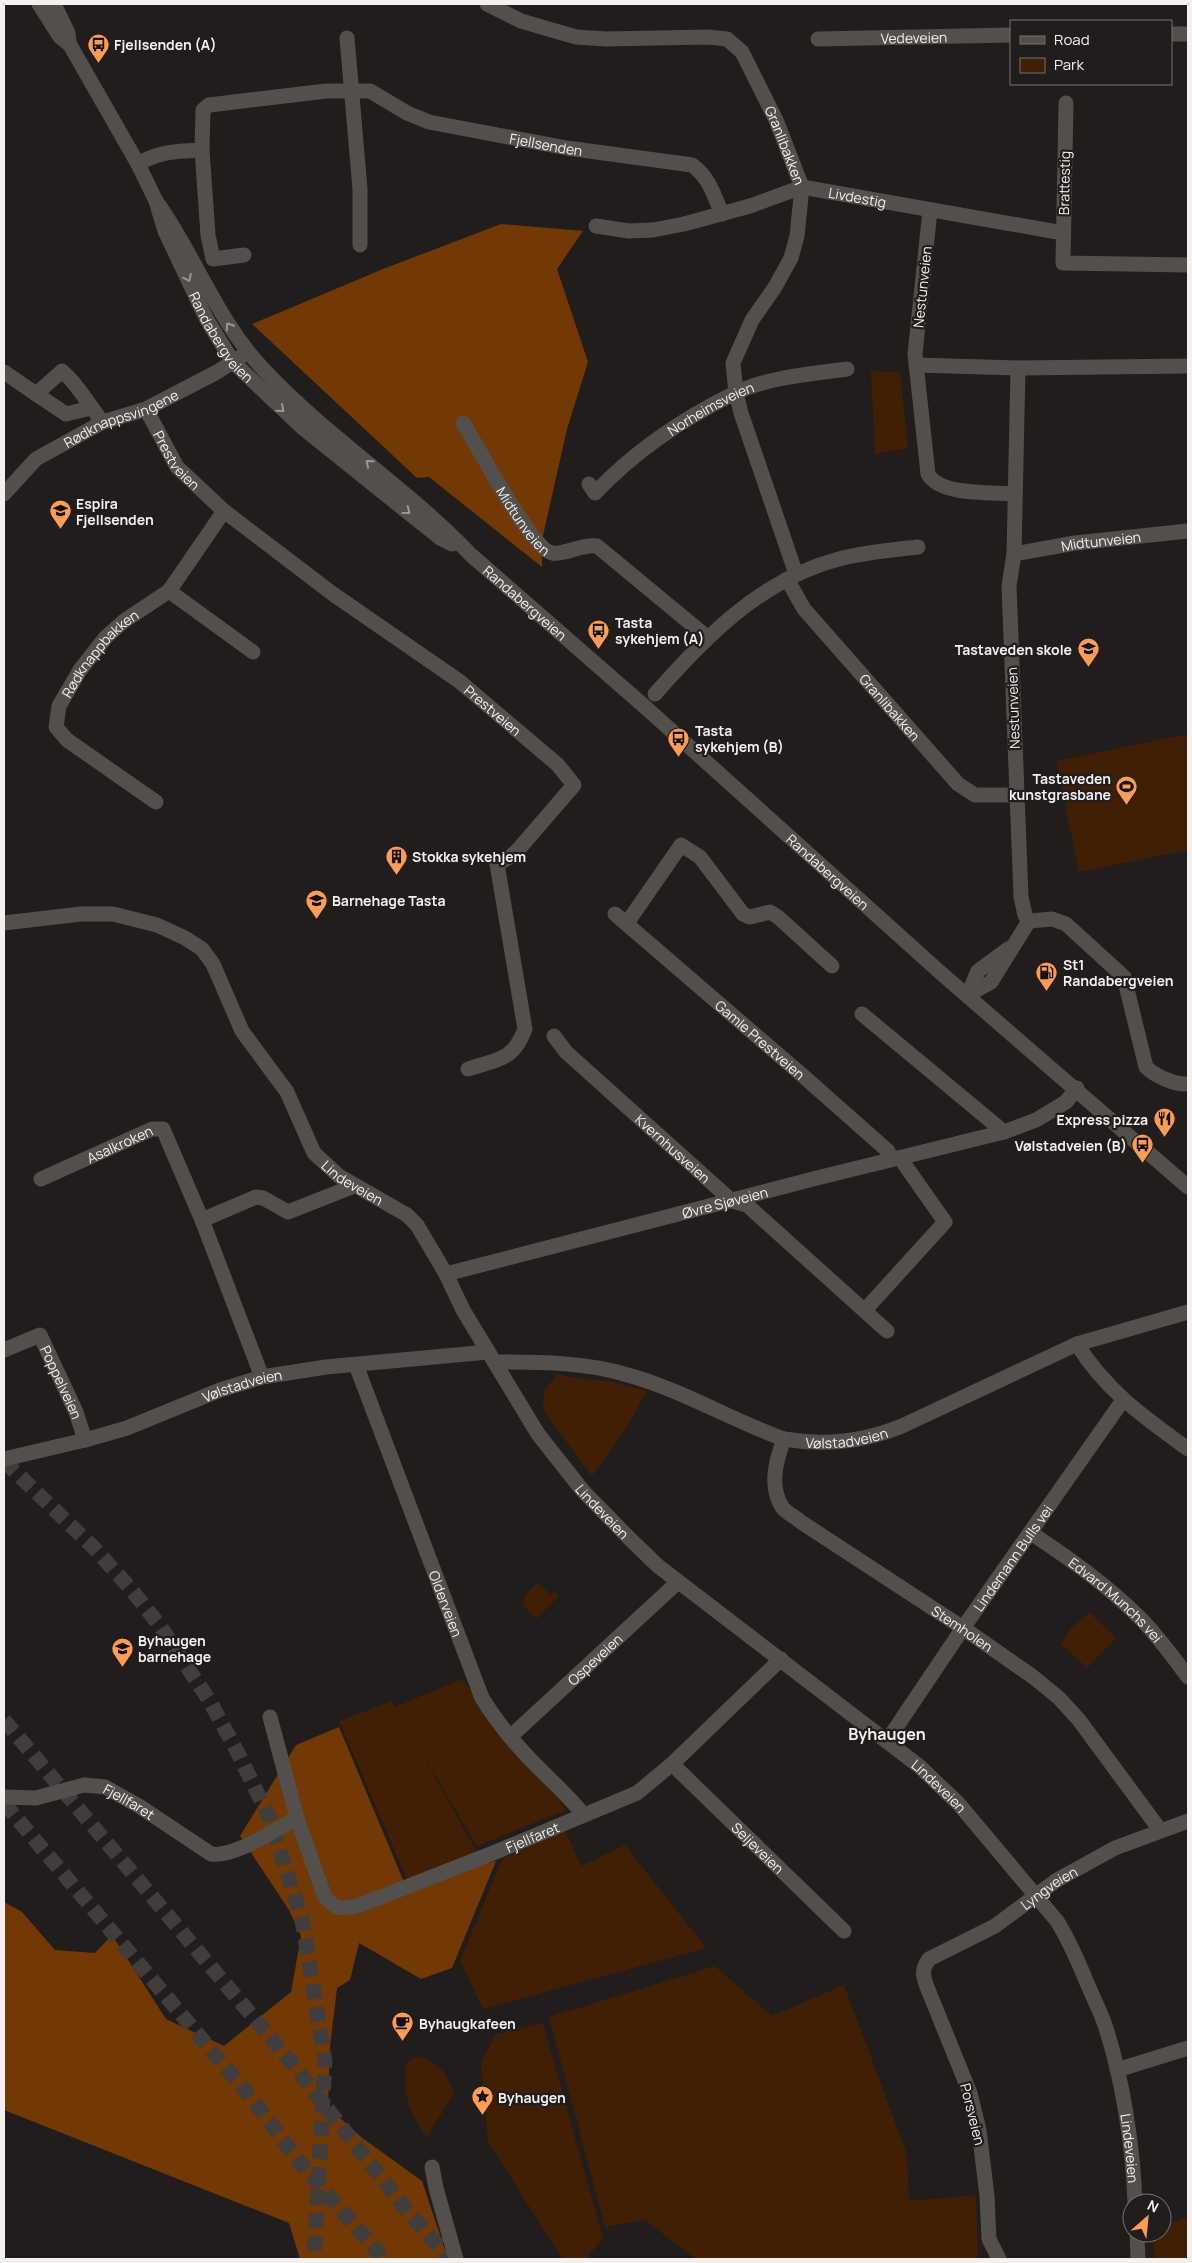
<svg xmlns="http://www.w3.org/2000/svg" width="1192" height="2263" font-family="Manrope,sans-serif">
	<rect width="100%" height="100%" fill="#201d1c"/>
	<!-- green -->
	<g fill="#401f05">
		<path d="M 871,371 L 900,372 L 908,448 L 875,454 Z"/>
		<path d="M 1188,734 L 1188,850 L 1079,872 L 1056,761 Z"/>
		<path d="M 558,1373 L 568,1377 L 613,1382 L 647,1391 L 629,1423 L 592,1476 L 543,1410 L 544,1391 Z"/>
		<path d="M 538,1583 L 551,1595 L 555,1591 L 559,1596 L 536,1619 L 523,1604 L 525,1595 Z"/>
		<path d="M 1090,1613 L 1116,1638 L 1087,1668 L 1061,1644 L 1072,1627 Z"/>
		<path d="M 462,1679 L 566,1810 L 477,1846 L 415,1742 L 477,1852 L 407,1879 L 339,1721 L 392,1701 L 395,1707 Z"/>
		<path d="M 565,1829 L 581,1866 L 625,1845 L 706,1948 L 483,2009 L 460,1961 L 502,1859 Z"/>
		<path d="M 715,1966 L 772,2016 L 844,1985 L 907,2154 L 909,2201 L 976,2195 L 978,2259 L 696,2259 L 645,2220 L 605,2227 L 549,2017 Z"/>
		<path d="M 543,2023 L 603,2238 L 586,2259 L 563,2259 L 488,2142 L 481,2063 L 496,2034 Z"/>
		<path d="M 419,2056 C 441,2065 445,2071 454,2093 L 427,2137 C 409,2115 402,2092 406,2064 L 412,2058 Z"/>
		<path d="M 1188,2217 L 1188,2259 L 1154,2259 L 1153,2233 L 1162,2233 L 1162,2226 Z"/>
	</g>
	<!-- forest -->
	<g fill="#723904">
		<path d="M 501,224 L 583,231 L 557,269 L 588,362 L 567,429 L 542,540 L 542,567 L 429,477 L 417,478 L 252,324 L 383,269 Z"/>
		<path d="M 339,1727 L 404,1882 L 496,1861 L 452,1968 L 421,1979 L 359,1943 L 350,1980 L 337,1988 L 330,2047 L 328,2107 L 361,2137 L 422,2181 L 448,2259 L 300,2259 L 289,2223 L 4,2110 L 4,1902 L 22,1912 L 55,1950 L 95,1953 L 112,1935 L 166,2019 L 224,2046 L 291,1992 L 301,1936 L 289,1910 L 240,1836 L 296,1745 Z"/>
	</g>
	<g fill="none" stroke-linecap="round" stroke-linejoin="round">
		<!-- primary-tunnel -->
		<path stroke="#403d3c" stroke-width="15" stroke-dasharray="15 8" stroke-linecap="butt" d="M 4,1461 L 95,1549 L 130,1588 L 160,1626 L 209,1700 L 238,1753 L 270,1819 L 302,1919 L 325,2061 L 314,2259"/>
		<!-- motorway-tunnel -->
		<g stroke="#403d3c" stroke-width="15" stroke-dasharray="15 8" stroke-linecap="butt">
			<path d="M 4,1720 L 295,2067 L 404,2207 L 450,2259"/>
			<path d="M 4,1803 L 253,2100 L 298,2160 L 384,2259"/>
		</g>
		<!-- minor -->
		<g stroke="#524f4c" stroke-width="15">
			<path id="s1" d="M 487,4 L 521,21 L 576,37 L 606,39 L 708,37 L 727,39 L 742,52 L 776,120 L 802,187 L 797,236 L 791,258 L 775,287 L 752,320 L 733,363 L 736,393 L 741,413 L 796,574"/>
			<path d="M 1171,34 L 1188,34"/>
			<path d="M 347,38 L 360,189 L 360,245"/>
			<path id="s2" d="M 818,39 L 1011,35"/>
			<path d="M 1066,103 L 1063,263 L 1188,265"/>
			<path d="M 202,150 L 208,235 L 213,259 L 244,255"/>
			<path id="s3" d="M 138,164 C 159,151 178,151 202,150 L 203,110 L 209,105 L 326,91 L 370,91 L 407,113 L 429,122 L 567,148 L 692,165 C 709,177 714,195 722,214"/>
			<path d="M 930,210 L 915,354 L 928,474 C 940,496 991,492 1015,494"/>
			<path id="s4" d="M 596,226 L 629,231 L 653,230 L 684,224 L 750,206 L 802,187 L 1063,233"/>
			<path d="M 916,365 L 1018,368 L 1188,366"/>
			<path d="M 4,372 L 36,394 L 62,371 C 79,385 88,405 103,422"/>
			<path d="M 36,394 L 66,414 L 91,408"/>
			<path id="s5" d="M 146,409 L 177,467 L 224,511 L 333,594 L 459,681 L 558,765 L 574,785 L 517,851 L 510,857 L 497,864 L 525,1029 C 513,1061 498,1059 468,1069"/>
			<path id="s6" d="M 463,423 C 478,446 531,549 552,553 C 566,555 580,544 597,546 L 707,637"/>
			<path id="s7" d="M 589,484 L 595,493 C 634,452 684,418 735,393 C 769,377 810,374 847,369"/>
			<path id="s8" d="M 4,494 L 36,459 L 103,422 L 146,409 L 217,372 L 248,352"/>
			<path id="s9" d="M 1014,554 L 1075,543 L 1188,531"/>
			<path id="s10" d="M 787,579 L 804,609 L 958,784 L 975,795 L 1016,795"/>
			<path d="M 169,591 L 253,652"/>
			<path d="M 655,694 C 706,636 762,579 839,559 C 865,552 892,550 918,547"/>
			<path id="s11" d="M 156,802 L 67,740 L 56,727 L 59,706 L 80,670 L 106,637 L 124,621 L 169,591 L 224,511"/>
			<path id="s12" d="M 615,914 L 802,1075 L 888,1151 L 891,1159"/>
			<path d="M 1029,921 L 1052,919 L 1066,924 L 1124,977 L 1146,1067 C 1155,1076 1175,1085 1188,1084"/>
			<path id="s13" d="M 4,923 L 81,914 L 113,914 L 157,925 L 185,938 L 202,949 L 213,964 L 242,1031 L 287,1092 L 314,1153 L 339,1176 L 407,1215 L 417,1225 L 446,1274 L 463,1310 L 538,1434 L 583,1491 L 629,1538 L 658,1566 L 919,1766 L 958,1803 L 1057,1921 C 1069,1940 1078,1961 1087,1983 C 1093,1997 1100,2011 1105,2025 C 1123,2080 1133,2146 1135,2203"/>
			<path d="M 627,923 L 681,845 L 700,857 L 743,914 L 750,917 L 770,912 L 778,917 L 832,966"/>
			<path d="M 968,995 L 991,982 L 1029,921 L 1025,915 L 1021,897 L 1009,586 L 1014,554 L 1018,368"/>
			<path d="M 968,995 L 978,971 L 1008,949"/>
			<path d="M 862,1014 L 1004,1132"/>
			<path id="s14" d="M 554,1036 L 566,1052 L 732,1201 L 747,1205 L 887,1331"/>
			<path id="s15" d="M 41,1179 L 152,1129 L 163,1129 L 202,1220 L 262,1377"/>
			<path d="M 202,1220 L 256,1197 L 263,1198 L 288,1212 L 354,1186"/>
			<path id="s16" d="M 446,1274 L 817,1178 L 1004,1132 L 1036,1120 L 1066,1102 L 1077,1088"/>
			<path d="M 865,1310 L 945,1222 L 900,1158"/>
			<path d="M 1077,1344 C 1106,1391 1145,1418 1188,1449"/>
			<path id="s17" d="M 4,1350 L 40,1335 L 76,1412 L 85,1440"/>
			<path id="s18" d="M 495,1362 C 540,1362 585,1362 628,1375 C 682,1390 731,1420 784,1439 C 825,1446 863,1442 902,1426 L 1077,1344 L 1188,1312"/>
			<path id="s19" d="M 356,1365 L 482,1698 C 495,1719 510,1738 527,1756 C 546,1776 566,1793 583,1814"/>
			<path id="s20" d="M 784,1439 C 776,1460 769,1486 782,1507 C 786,1513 796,1517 801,1522 L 963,1628 L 1032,1676 L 1059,1698 L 1079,1720 L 1160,1830"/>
			<path id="s21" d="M 4,1459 L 85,1440 L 127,1428 L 220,1390 L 262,1377 L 326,1367 L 488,1352"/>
			<path id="s22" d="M 1031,1533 C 1070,1559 1107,1585 1140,1618 C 1158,1636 1173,1657 1188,1677"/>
			<path d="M 270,1717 L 297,1818"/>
			<path id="s23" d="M 510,1737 L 678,1582"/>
			<path id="s24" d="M 887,1741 L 963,1628 L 1123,1400"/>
			<path id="s25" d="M 672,1764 L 844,1931"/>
			<path id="s26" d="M 4,1797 L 36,1798 L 84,1785 L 105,1787 L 139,1806 L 211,1854 C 234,1858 276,1829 297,1818 L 324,1895 C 335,1912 346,1909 363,1904 L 498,1851 L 637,1793 L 672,1764 L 781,1659"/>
			<path d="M 1117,2070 L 1188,2048"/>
			<path d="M 432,2167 L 436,2188 L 456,2259"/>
			<path d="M 1137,2233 L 1138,2259"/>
			<path id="s27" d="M 999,2259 L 989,2239 L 987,2196 L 979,2130 L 970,2093 L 927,1987 C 923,1976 921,1970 929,1959 L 995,1926 L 1057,1880 L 1115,1848 L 1188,1821"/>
		</g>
		<!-- secondary -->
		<g stroke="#524f4c" stroke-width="15">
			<path id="s28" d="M 39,4 L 60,37 L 70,45 L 138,164 L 156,201 L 165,231 L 207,320 L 233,362 L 304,429 L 440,538 L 452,544"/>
			<path d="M 54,4 L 68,33 L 69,41"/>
			<path id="s29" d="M 156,201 C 195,255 217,321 264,370 C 327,437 407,488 471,555 L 644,706 L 942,974 L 1188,1187"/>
		</g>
	</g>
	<!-- one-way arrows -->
	<defs><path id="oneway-chevron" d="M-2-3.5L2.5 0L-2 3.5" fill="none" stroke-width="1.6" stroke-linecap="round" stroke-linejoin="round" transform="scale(1.25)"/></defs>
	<g stroke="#9a9896">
		<use href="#oneway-chevron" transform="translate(188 278) rotate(64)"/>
		<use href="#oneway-chevron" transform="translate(229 326) rotate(-123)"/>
		<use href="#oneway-chevron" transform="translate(281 409) rotate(41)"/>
		<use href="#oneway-chevron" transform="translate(369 463) rotate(-139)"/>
		<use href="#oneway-chevron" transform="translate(407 511) rotate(38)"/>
	</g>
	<!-- icons -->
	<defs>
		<symbol id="bus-pin" viewBox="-11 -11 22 30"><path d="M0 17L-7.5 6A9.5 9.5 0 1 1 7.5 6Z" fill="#fd9c55" stroke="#201d1c"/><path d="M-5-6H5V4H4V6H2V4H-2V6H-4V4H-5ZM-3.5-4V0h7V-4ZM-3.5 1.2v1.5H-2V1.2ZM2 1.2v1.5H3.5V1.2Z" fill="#111"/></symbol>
		<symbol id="school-pin" viewBox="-11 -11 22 30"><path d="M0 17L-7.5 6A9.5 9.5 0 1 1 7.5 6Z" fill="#fd9c55" stroke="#201d1c"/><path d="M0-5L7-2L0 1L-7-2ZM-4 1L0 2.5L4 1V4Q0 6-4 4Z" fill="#111"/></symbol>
		<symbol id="stadium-pin" viewBox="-11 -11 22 30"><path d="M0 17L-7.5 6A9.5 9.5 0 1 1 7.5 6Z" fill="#fd9c55" stroke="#201d1c"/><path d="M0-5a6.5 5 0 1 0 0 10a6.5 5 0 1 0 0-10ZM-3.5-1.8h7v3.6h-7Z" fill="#111"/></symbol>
		<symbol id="building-pin" viewBox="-11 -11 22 30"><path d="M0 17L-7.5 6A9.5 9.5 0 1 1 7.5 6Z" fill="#fd9c55" stroke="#201d1c"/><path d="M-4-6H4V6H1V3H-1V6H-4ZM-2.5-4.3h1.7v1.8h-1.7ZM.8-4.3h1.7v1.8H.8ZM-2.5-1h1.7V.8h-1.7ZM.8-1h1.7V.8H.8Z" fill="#111"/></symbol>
		<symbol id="fuel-pin" viewBox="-11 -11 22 30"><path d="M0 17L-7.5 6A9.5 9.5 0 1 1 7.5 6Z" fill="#fd9c55" stroke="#201d1c"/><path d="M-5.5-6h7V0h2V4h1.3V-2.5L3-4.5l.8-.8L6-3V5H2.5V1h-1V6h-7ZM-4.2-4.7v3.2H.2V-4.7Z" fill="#111"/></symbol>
		<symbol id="restaurant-pin" viewBox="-11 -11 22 30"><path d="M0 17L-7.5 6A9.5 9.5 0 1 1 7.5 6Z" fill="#fd9c55" stroke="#201d1c"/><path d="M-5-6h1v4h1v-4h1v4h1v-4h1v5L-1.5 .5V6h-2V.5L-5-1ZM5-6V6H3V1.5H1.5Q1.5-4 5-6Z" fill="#111"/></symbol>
		<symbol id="cafe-pin" viewBox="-11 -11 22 30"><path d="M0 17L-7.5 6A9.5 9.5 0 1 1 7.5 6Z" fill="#fd9c55" stroke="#201d1c"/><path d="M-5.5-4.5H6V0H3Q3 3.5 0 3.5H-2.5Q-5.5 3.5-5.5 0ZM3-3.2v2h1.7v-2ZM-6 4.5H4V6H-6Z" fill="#111"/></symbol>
		<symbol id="sight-pin" viewBox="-11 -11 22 30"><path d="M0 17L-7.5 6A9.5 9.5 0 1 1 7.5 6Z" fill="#fd9c55" stroke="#201d1c"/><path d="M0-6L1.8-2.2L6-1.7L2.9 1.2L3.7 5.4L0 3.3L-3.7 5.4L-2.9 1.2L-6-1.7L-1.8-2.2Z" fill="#111"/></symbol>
	</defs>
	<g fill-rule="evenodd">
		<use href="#bus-pin" x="86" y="32" width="25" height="34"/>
		<use href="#school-pin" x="48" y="498" width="25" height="34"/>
		<use href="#bus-pin" x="586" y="618" width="25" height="34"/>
		<use href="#school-pin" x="1076" y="636" width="25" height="34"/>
		<use href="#bus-pin" x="666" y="726" width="25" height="34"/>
		<use href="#stadium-pin" x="1114" y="774" width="25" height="34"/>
		<use href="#building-pin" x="384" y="844" width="25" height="34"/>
		<use href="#school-pin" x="304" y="888" width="25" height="34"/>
		<use href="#fuel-pin" x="1034" y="960" width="25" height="34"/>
		<use href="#restaurant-pin" x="1152" y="1106" width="25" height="34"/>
		<use href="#bus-pin" x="1130" y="1132" width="25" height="34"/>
		<use href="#school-pin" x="110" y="1636" width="25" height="34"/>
		<use href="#cafe-pin" x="390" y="2010" width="25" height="34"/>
		<use href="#sight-pin" x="470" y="2084" width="25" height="34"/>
	</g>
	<g text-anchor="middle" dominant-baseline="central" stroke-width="4.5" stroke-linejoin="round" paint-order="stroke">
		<!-- street labels -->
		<g font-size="14" fill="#f3f1f0" stroke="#201d1c">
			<text stroke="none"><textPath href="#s2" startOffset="96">Vedeveien</textPath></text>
			<text stroke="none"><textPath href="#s3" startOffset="462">Fjellsenden</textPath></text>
			<text stroke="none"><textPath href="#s1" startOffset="369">Granlibakken</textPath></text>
			<text transform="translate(1064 183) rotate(-89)">Brattestig</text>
			<text stroke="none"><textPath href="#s4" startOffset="269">Livdestig</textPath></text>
			<text transform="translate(922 287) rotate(-84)">Nestunveien</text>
			<text stroke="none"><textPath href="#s28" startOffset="382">Randabergveien</textPath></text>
			<text stroke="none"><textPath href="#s7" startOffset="155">Norheimsveien</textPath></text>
			<text stroke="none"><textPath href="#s8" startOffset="142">Rødknappsvingene</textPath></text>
			<text stroke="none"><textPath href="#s5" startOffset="60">Prestveien</textPath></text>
			<text stroke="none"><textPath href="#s6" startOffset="115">Midtunveien</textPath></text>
			<text stroke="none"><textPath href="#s9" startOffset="88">Midtunveien</textPath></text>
			<text stroke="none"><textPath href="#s29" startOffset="551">Randabergveien</textPath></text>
			<text stroke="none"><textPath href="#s11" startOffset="214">Rødknappbakken</textPath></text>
			<text stroke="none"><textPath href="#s10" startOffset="165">Granlibakken</textPath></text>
			<text transform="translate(1013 708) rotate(-92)">Nestunveien</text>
			<text stroke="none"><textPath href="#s5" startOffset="465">Prestveien</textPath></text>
			<text stroke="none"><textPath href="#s29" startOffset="956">Randabergveien</textPath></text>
			<text stroke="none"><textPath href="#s12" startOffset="192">Gamle Prestveien</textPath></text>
			<text stroke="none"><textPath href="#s15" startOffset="86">Asalkroken</textPath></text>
			<text stroke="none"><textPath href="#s14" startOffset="164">Kvernhusveien</textPath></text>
			<text stroke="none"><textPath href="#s13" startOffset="489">Lindeveien</textPath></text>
			<text stroke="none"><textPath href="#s16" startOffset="288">Øvre Sjøveien</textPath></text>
			<text stroke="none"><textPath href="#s17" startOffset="91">Poppelveien</textPath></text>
			<text stroke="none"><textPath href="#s21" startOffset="250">Vølstadveien</textPath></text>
			<text stroke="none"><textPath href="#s18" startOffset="366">Vølstadveien</textPath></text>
			<text stroke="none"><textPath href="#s13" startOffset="909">Lindeveien</textPath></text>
			<text stroke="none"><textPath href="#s24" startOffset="222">Lindemann Bulls vei</textPath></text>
			<text stroke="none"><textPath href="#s22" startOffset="108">Edvard Munchs vei</textPath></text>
			<text stroke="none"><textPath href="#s19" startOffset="255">Olderveien</textPath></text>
			<text stroke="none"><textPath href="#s20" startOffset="288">Stemholen</textPath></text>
			<text stroke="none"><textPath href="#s23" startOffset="115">Ospeveien</textPath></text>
			<text stroke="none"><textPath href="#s13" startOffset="1344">Lindeveien</textPath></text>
			<text stroke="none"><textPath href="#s26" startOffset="131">Fjellfaret</textPath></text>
			<text stroke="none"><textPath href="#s26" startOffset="631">Fjellfaret</textPath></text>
			<text stroke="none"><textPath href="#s25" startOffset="120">Seljeveien</textPath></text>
			<text stroke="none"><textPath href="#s27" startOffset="454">Lyngveien</textPath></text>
			<text transform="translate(973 2114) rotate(76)">Porsveien</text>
			<text stroke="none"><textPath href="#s13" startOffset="1764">Lindeveien</textPath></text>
		</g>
		<!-- poi labels -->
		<g font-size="14" font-weight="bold" fill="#f3f1f0" stroke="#201d1c" text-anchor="start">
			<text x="114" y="44">Fjellsenden (A)</text>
			<text x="76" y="503">Espira<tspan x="76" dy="16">Fjellsenden</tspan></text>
			<text x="615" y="622">Tasta<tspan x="615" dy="16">sykehjem (A)</tspan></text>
			<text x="1072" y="649" text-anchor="end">Tastaveden skole</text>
			<text x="695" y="730">Tasta<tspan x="695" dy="16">sykehjem (B)</tspan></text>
			<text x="1111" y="778" text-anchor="end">Tastaveden<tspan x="1111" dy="16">kunstgrasbane</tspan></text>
			<text x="412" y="856">Stokka sykehjem</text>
			<text x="332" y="900">Barnehage Tasta</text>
			<text x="1063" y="964">St1<tspan x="1063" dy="16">Randabergveien</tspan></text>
			<text x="1148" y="1119" text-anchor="end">Express pizza</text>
			<text x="1127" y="1145" text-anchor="end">Vølstadveien (B)</text>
			<text x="138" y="1640">Byhaugen<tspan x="138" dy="16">barnehage</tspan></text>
			<text x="419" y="2023">Byhaugkafeen</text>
			<text x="498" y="2097">Byhaugen</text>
		</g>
		<!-- quarter labels -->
		<g font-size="16" font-weight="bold" fill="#f3f1f0" stroke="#201d1c">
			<text x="887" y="1734">Byhaugen</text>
		</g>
	</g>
	<!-- border -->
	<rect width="1192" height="2263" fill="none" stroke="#f3f1f0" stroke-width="10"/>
	<!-- legend -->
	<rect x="1010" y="20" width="162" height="65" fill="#201d1c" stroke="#747271"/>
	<rect x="1020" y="36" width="25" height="8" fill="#524f4c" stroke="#747271"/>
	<text x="1054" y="45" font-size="15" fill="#f3f1f0">Road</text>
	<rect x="1020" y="58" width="25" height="15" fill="#401f05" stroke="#747271"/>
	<text x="1054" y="70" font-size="15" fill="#f3f1f0">Park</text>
	<!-- north arrow -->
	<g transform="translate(1147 2218) rotate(27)"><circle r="24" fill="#201d1c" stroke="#747271"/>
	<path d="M0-4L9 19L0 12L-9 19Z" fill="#fd9c55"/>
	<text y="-8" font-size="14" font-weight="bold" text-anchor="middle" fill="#f3f1f0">N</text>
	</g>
</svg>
